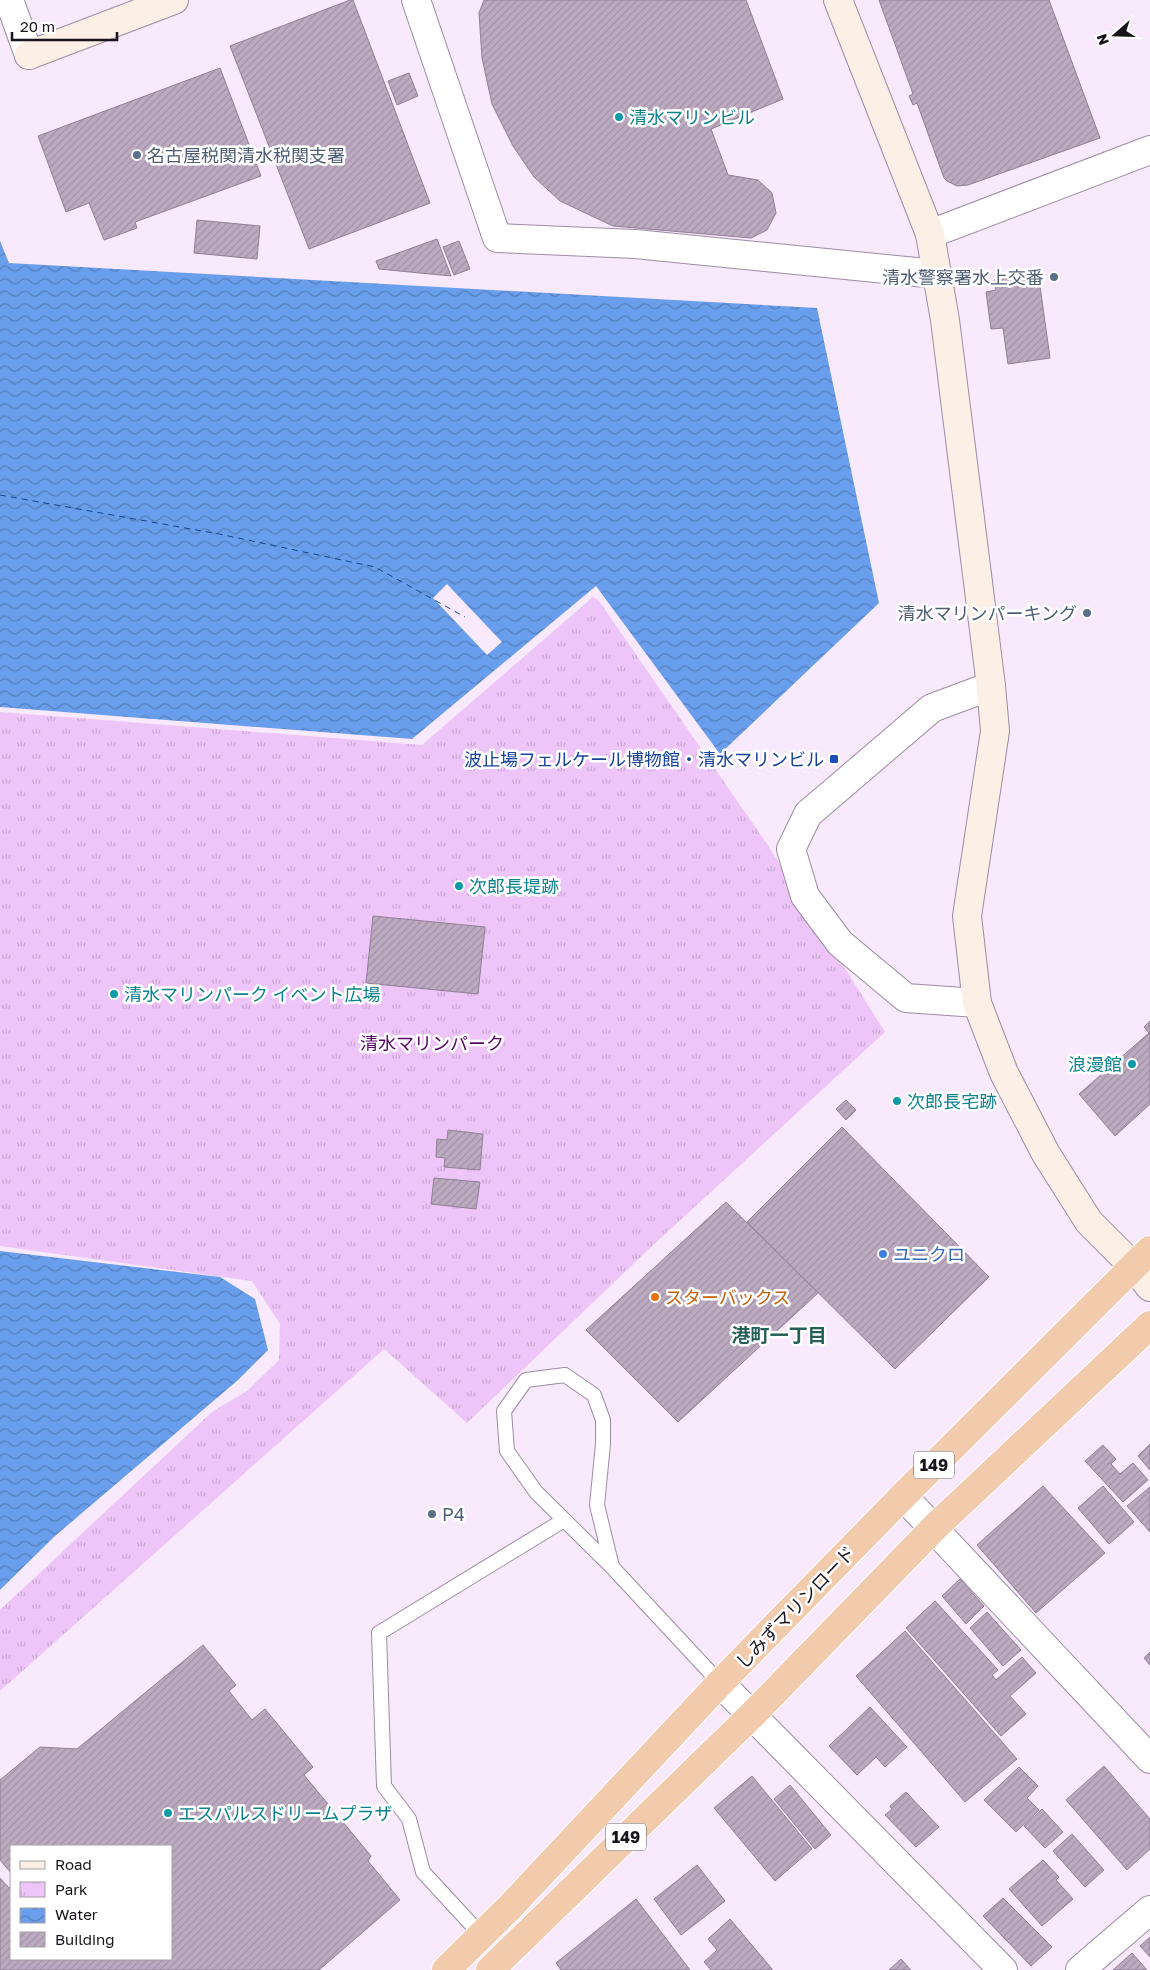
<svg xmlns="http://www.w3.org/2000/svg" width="1150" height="1970" font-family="'Golos Text','Noto Sans JP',sans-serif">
	<defs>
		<pattern id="park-tufts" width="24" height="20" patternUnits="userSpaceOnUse" patternTransform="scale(1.25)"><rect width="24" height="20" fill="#edc5f8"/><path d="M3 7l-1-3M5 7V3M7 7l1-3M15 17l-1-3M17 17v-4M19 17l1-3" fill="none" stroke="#cba8d4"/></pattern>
		<pattern id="water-waves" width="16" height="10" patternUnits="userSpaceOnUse" patternTransform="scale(1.25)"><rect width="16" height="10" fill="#689eec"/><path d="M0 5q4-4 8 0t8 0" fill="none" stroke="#5580be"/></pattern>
		<pattern id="building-hatch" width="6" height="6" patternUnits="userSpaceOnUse" patternTransform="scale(1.25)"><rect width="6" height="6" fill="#bcaac1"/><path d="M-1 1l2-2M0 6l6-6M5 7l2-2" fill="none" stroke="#a191a5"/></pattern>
	</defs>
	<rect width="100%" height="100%" fill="#f8e9fc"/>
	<!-- park -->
	<path fill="url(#park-tufts)" d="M 593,597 L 599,601 L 767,844 L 885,1032 L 651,1247 L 467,1423 L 384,1349 L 0,1691 L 0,1610 L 212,1412 L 247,1391 L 279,1360 L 280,1324 L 252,1281 L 0,1246 L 0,712 L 422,745 Z"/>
	<!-- water -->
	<g fill="url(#water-waves)">
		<path d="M 0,241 L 9,263 L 817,308 L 879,603 L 720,754 L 596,586 L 412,739 L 0,707 Z"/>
		<path d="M 0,1251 L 220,1277 L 255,1299 L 268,1350 L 238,1380 L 55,1536 L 0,1590 Z"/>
	</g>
	<!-- pier -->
	<path fill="#f8e9fc" d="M 447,584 L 502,642 L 487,655 L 433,598 Z"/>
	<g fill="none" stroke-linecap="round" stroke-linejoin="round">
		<!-- ferry -->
		<path stroke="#114489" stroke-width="1" stroke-dasharray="6 5" stroke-linecap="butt" d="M 0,495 L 219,534 L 375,567 L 465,617"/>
	</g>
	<!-- building -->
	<g fill="url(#building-hatch)" stroke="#907f95">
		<path d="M 350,0 L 353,0 L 430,203 L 309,249 L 230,46 Z"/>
		<path d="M 484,0 L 746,0 L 783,99 L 711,129 L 728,175 L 758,180 L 772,193 L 776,213 L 767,230 L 751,238 L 613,226 L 560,201 L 534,177 L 513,146 L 492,104 L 482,58 L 479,13 Z"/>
		<path d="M 879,0 L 1049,0 L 1100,138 L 968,185 L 957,186 L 947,181 L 944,178 L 917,103 L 913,105 L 909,96 L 913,94 Z"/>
		<path d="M 220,68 L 261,176 L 135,222 L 137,228 L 104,240 L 89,203 L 66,212 L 38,136 Z"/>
		<path d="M 409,73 L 418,96 L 397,105 L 388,81 Z"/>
		<path d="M 197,220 L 260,226 L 257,259 L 194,253 Z"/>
		<path d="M 437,239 L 451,276 L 379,269 L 376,261 Z"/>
		<path d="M 459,241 L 470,269 L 454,275 L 443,247 Z"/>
		<path d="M 1030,274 L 1031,280 L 1039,279 L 1050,358 L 1008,364 L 1003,328 L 991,329 L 986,292 L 996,290 L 994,280 Z"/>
		<path d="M 373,916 L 485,927 L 478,994 L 366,983 Z"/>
		<path d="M 1150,1021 L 1150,1104 L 1115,1136 L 1079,1094 L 1149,1033 L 1144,1027 Z"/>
		<path d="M 846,1100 L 856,1110 L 846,1120 L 836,1109 Z"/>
		<path d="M 842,1127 L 989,1277 L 895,1369 L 747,1222 Z"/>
		<path d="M 448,1130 L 483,1134 L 480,1170 L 444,1167 L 445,1158 L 436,1157 L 437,1139 L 447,1140 Z"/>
		<path d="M 434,1178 L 480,1182 L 476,1209 L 431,1204 Z"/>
		<path d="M 726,1202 L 818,1293 L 678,1422 L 586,1330 Z"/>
		<path d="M 1150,1444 L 1150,1470 L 1138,1456 Z"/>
		<path d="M 1103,1445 L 1116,1459 L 1111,1464 L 1120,1474 L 1133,1463 L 1148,1480 L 1123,1502 L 1085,1461 Z"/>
		<path d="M 1043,1486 L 1105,1553 L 1036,1613 L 977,1545 Z"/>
		<path d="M 1103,1486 L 1134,1522 L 1109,1544 L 1078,1508 Z"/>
		<path d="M 1150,1487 L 1150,1532 L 1127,1506 Z"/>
		<path d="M 960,1579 L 984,1606 L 966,1624 L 942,1596 Z"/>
		<path d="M 935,1601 L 998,1670 L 992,1675 L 996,1680 L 1022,1657 L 1036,1673 L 1010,1696 L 1026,1714 L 1001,1736 L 906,1628 Z"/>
		<path d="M 987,1612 L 1021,1650 L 1003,1666 L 970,1628 Z"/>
		<path d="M 905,1631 L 1017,1759 L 965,1802 L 856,1676 Z"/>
		<path d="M 203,1645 L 236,1685 L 229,1691 L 252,1720 L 265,1709 L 313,1767 L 304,1775 L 371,1856 L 368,1861 L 400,1900 L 319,1970 L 0,1970 L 0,1878 L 9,1888 L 11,1887 L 11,1959 L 171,1959 L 171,1846 L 11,1846 L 11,1873 L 0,1860 L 0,1780 L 40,1747 L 77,1749 Z"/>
		<path d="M 1150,1652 L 1150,1665 L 1144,1658 Z"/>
		<path d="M 870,1707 L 907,1747 L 885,1767 L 876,1757 L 857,1775 L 829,1746 Z"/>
		<path d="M 1104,1766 L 1150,1819 L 1150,1849 L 1127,1870 L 1066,1800 Z"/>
		<path d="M 1019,1767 L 1038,1786 L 1027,1798 L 1039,1810 L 1016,1832 L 984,1800 Z"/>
		<path d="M 752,1776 L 812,1849 L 775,1881 L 714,1808 Z"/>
		<path d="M 790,1785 L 831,1835 L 815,1849 L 774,1799 Z"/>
		<path d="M 906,1792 L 939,1827 L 916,1847 L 885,1815 L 892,1809 L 890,1806 Z"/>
		<path d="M 1042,1809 L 1063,1832 L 1045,1848 L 1024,1826 Z"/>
		<path d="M 1072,1834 L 1104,1870 L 1085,1887 L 1053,1851 Z"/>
		<path d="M 1043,1860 L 1059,1877 L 1056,1880 L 1073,1899 L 1042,1926 L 1009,1889 Z"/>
		<path d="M 697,1865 L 725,1901 L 681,1935 L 654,1899 Z"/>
		<path d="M 1003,1898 L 1052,1947 L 1031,1966 L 983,1916 Z"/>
		<path d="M 636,1899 L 690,1970 L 561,1970 L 556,1963 Z"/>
		<path d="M 730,1919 L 772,1969 L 772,1970 L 711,1970 L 704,1962 L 717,1950 L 708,1939 Z"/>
		<path d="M 1150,1937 L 1150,1957 L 1140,1946 Z"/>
		<path d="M 1132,1953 L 1147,1970 L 1113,1970 Z"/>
		<path d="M 901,1959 L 911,1970 L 889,1970 Z"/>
	</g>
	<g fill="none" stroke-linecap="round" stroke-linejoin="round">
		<defs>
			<g id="lane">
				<path d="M 612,1567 L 597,1505 L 603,1444 L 603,1420 L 594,1395 L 565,1375 L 526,1380 L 504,1411 L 507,1451 L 536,1492 L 612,1567 L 720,1683"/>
				<path d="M 482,1936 L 423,1872 L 409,1819 L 384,1786 L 379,1633 L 564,1520"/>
			</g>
			<g id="street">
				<path d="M 9,0 L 29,55"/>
				<path d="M 416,0 L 497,238 L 635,244 L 936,274"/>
				<path d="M 930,234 L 1150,150"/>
				<path d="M 977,1003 L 906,998 L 840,943 L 805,896 L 791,849 L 808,814 L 932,708 L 991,686"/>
				<path d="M 903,1496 L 1150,1759"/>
				<path d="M 720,1683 L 1003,1970"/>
				<path d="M 1080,1970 L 1150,1910"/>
			</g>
			<g id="secondary">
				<path d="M 838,0 L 930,234 L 945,320 L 991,686 L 995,731 L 967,916 L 977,1003 L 1004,1073 L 1046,1154 L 1089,1222 L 1133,1266 L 1150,1287"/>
				<path d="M 29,55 L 174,0"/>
			</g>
			<g id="highway">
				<path d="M 446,1970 L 511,1906 L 720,1683 L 903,1496 L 1150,1250"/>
				<path d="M 490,1970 L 753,1714 L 935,1527 L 1150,1325"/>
			</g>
		</defs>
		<!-- lane casing -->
		<use href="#lane" stroke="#9d8ca2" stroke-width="16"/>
		<!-- street casing -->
		<use href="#street" stroke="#9d8ca2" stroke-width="30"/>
		<!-- secondary casing -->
		<use href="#secondary" stroke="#9d8ca2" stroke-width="30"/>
		<!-- highway casing -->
		<use href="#highway" stroke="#fff" stroke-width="30"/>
		<!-- lane -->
		<use href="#lane" stroke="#fff" stroke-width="14"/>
		<!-- street -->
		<use href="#street" stroke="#fff" stroke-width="28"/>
		<!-- secondary -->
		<use href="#secondary" stroke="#fbefe6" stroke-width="28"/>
		<!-- highway -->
		<use href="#highway" stroke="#f2caac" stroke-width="28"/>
	</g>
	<!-- markers -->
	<g fill="#0f9aa8" stroke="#fff" stroke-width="2">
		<circle cx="619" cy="117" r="5"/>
		<circle cx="459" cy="886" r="5"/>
		<circle cx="114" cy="994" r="5"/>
		<circle cx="1132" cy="1064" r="5"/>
		<circle cx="897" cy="1101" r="5"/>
		<circle cx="168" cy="1813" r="5"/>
	</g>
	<g fill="#5c6f8a" stroke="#fff" stroke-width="2">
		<circle cx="137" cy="155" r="5"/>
		<circle cx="1054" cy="277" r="5"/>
		<circle cx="1087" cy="613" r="5"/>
		<circle cx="432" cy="1514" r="5"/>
	</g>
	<rect fill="#1a4fb4" stroke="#fff" stroke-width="2" x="829" y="754" width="10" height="10" rx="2.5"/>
	<circle fill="#3f7fe0" stroke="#fff" stroke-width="2" cx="883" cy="1254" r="5"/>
	<circle fill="#e8710a" stroke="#fff" stroke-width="2" cx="655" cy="1297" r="5"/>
	<g text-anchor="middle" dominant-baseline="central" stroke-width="5" stroke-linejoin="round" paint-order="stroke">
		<!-- shield labels -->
		<g fill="#fff" stroke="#5e5a5f" stroke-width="1">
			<rect x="914" y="1451.5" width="40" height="27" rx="4"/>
			<rect x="606" y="1823.5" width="40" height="27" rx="4"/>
		</g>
		<g font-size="16" font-weight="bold" fill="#19131b">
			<text x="934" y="1465">149</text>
			<text x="626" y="1837">149</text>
		</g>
		<!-- culture labels -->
		<g font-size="18" fill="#0d838f" stroke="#fff" text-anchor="start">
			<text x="629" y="117">清水マリンビル</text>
			<text x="469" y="886">次郎長堤跡</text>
			<text x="124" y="994">清水マリンパーク イベント広場</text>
			<text x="1122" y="1064" text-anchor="end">浪漫館</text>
			<text x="907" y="1101">次郎長宅跡</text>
			<text x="178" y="1813">エスパルスドリームプラザ</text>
		</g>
		<!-- service labels -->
		<g font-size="18" fill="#4e5e75" stroke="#fff" text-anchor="start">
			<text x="147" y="155">名古屋税関清水税関支署</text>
			<text x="1044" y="277" text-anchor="end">清水警察署水上交番</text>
			<text x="1077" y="613" text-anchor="end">清水マリンパーキング</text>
			<text x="442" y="1514">P4</text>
		</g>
		<!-- transit labels -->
		<g font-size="18" fill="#164399" stroke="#fff" text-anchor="end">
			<text x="824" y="759">波止場フェルケール博物館・清水マリンビル</text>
		</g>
		<!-- park labels -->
		<g font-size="18" fill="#570369" stroke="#fff">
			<text x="432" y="1043">清水マリンパーク</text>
		</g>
		<!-- shop labels -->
		<g font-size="18" fill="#366cbe" stroke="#fff" text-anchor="start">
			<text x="893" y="1254">ユニクロ</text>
		</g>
		<!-- food labels -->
		<g font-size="18" fill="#c56008" stroke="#fff" text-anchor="start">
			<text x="665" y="1297">スターバックス</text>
		</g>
		<!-- street labels -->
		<g font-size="18" fill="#19131b" stroke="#fff">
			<text transform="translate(795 1607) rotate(-46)">しみずマリンロード</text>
		</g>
		<!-- neighbourhood labels -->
		<g font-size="19" font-weight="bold" fill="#255e57" stroke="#fff">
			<text x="779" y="1334">港町一丁目</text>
		</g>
	</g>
	<!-- legend -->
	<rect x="10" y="1845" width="162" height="115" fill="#ffffff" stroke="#a3a1a4"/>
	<rect x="20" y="1861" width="25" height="8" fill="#fbefe6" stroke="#a3a1a4"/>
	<text x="55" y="1870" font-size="15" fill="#19131b">Road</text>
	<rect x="20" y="1882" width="25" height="15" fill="url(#park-tufts)" stroke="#a3a1a4"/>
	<text x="55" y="1895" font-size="15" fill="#19131b">Park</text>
	<rect x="20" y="1908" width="25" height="15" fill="url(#water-waves)" stroke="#a3a1a4"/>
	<text x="55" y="1920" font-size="15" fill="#19131b">Water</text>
	<rect x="20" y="1932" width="25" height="15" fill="url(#building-hatch)" stroke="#a3a1a4"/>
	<text x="55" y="1945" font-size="15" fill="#19131b">Building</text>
	<!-- north arrow -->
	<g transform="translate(1115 35) rotate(250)" stroke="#ffffff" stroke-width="4" paint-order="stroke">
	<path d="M0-4L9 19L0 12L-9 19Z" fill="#19131b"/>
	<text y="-8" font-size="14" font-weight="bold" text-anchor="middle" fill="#19131b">N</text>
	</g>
	<!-- scale -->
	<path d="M12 32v8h105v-8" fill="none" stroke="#19131b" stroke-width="2.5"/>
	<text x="20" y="32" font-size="15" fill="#19131b" stroke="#ffffff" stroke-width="4" paint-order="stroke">20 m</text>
</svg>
